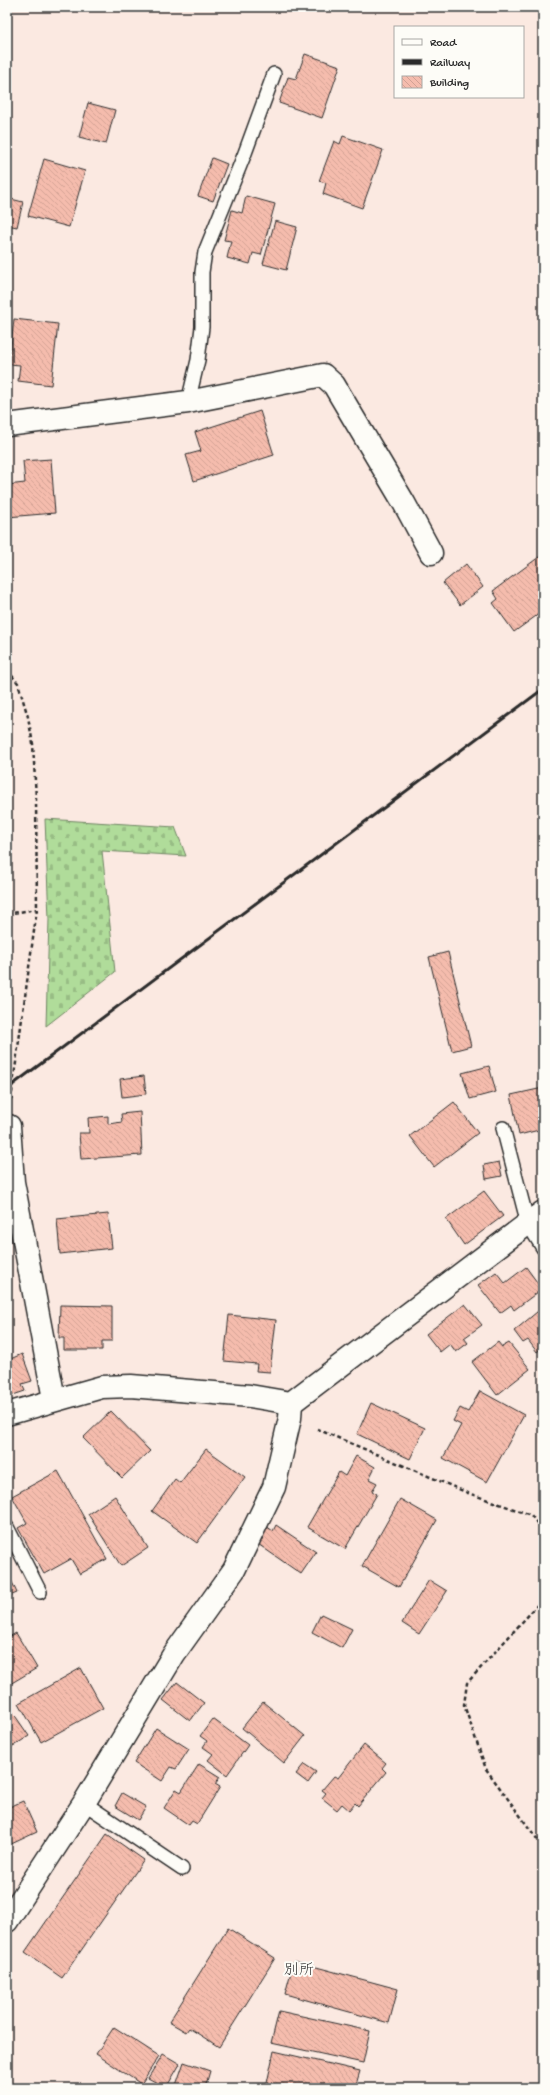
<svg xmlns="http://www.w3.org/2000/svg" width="550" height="2095" font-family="'Gochi Hand','Klee One',sans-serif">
	<defs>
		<pattern id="cemetery-stones" width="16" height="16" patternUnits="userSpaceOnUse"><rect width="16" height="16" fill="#b0dc9a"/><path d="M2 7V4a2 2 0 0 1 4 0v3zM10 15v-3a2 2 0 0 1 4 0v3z" fill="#98bd85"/></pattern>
		<pattern id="building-back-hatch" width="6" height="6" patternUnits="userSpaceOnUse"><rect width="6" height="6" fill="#f5bcad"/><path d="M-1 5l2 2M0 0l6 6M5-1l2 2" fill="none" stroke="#d2a295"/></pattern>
	</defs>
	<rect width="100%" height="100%" fill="#fbe9e1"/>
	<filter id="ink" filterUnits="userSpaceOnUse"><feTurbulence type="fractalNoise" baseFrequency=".025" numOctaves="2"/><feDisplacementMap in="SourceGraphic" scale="8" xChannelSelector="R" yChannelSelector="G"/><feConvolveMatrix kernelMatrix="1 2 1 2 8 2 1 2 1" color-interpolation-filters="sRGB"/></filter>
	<g filter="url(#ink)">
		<!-- cemetery -->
		<path fill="url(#cemetery-stones)" stroke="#6e8462" d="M 45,819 L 175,827 L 186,856 L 102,851 L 115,972 L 46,1026 L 49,919 Z"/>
		<!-- building -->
		<g fill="url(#building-back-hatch)" stroke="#2b2b2b">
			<path d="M 305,54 L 340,66 L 322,118 L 279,103 L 288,77 L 296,79 Z"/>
			<path d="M 7,77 L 12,79 L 7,96 Z"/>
			<path d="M 88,103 L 115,110 L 106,144 L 79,137 Z"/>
			<path d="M 343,136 L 383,150 L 362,208 L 323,194 L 326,183 L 319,181 L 334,141 L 340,144 Z"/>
			<path d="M 212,158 L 227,164 L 213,201 L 198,196 Z"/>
			<path d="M 44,159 L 85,171 L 69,227 L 28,216 Z"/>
			<path d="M 246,196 L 275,204 L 261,255 L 253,253 L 250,264 L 227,258 L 231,241 L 224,240 L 232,210 L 242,213 Z"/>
			<path d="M 7,198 L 23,202 L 17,227 L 7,225 Z"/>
			<path d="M 275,221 L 297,227 L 286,270 L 263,264 Z"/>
			<path d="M 14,319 L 58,324 L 51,385 L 18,381 L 20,365 L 9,364 Z"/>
			<path d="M 260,411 L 274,455 L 194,481 L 186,455 L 201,451 L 195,432 Z"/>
			<path d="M 51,459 L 55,513 L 7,517 L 7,485 L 25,483 L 23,461 Z"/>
			<path d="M 543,554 L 543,611 L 514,632 L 493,603 L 498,599 L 493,591 Z"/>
			<path d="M 466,564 L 483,587 L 460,605 L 443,583 Z"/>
			<path d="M 448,952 L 471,1046 L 452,1051 L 429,957 Z"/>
			<path d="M 489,1066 L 496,1092 L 470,1099 L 462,1073 Z"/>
			<path d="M 144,1076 L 146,1094 L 122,1097 L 120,1079 Z"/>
			<path d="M 543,1088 L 543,1129 L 519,1135 L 511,1095 Z"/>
			<path d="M 454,1102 L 478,1133 L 434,1167 L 410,1136 Z"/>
			<path d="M 140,1112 L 142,1155 L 81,1159 L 79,1133 L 89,1133 L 88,1118 L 108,1116 L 108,1124 L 122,1122 L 121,1114 Z"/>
			<path d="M 499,1162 L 502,1176 L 486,1179 L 484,1165 Z"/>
			<path d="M 484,1191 L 503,1216 L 464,1245 L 446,1219 Z"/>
			<path d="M 108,1214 L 112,1248 L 60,1254 L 57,1219 Z"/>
			<path d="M 526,1267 L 542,1289 L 514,1310 L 511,1305 L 500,1313 L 478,1285 L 496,1272 L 505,1283 Z"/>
			<path d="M 465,1304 L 482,1325 L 464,1338 L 468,1343 L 456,1352 L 450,1344 L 440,1352 L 426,1334 Z"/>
			<path d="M 60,1305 L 112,1306 L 112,1341 L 102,1341 L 102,1350 L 64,1350 L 64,1338 L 59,1338 Z"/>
			<path d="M 543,1307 L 543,1347 L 537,1352 L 528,1340 L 523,1343 L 514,1331 Z"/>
			<path d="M 229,1315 L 276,1320 L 270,1372 L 256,1371 L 257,1364 L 224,1361 Z"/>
			<path d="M 498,1342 L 502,1347 L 509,1343 L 530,1369 L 497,1395 L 472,1362 Z"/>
			<path d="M 22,1354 L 32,1381 L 22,1384 L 25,1391 L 7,1397 L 7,1358 L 8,1360 Z"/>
			<path d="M 480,1391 L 524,1415 L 487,1482 L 443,1458 L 461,1425 L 453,1421 L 460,1408 L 468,1412 Z"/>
			<path d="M 371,1403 L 425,1428 L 410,1459 L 357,1434 Z"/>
			<path d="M 111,1411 L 150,1451 L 122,1478 L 83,1438 Z"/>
			<path d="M 206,1449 L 245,1477 L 197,1543 L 152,1511 L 175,1479 L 180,1483 Z"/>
			<path d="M 356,1456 L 375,1467 L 369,1479 L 377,1483 L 372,1491 L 377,1494 L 345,1549 L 307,1527 L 339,1472 L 345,1476 Z"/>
			<path d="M 58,1471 L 107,1559 L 80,1574 L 71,1559 L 44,1574 L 18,1528 L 27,1523 L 12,1496 Z"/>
			<path d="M 115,1496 L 148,1548 L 121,1566 L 88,1514 Z"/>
			<path d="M 400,1499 L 437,1520 L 399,1587 L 362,1566 Z"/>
			<path d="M 276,1525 L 316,1552 L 301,1574 L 255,1542 L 266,1526 L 273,1531 Z"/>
			<path d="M 7,1571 L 17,1593 L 7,1597 Z"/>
			<path d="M 429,1580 L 447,1591 L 419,1634 L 402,1623 Z"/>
			<path d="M 321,1614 L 352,1629 L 342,1648 L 312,1632 Z"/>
			<path d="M 16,1633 L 37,1668 L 10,1684 L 7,1678 L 7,1638 Z"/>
			<path d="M 81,1668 L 103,1708 L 41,1742 L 19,1703 Z"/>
			<path d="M 177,1682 L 204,1703 L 190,1721 L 163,1700 Z"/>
			<path d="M 263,1702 L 305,1736 L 284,1763 L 242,1728 Z"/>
			<path d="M 7,1704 L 29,1736 L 7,1750 Z"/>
			<path d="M 213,1719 L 248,1745 L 227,1775 L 208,1760 L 213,1754 L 203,1747 L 207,1741 L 200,1736 Z"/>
			<path d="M 156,1728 L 189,1749 L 176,1769 L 171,1767 L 162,1781 L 134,1763 Z"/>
			<path d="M 364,1745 L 386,1763 L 382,1768 L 386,1772 L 358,1806 L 355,1803 L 349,1810 L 342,1804 L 337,1810 L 322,1798 L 326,1793 L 322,1790 L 334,1776 L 338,1778 Z"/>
			<path d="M 199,1764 L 220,1777 L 215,1784 L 220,1787 L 197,1824 L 192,1821 L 189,1825 L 164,1808 L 176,1789 L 181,1792 Z"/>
			<path d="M 304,1764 L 316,1772 L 308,1783 L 296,1774 Z"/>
			<path d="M 122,1793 L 146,1807 L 138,1820 L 115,1806 Z"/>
			<path d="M 23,1801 L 37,1832 L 7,1846 L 7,1808 Z"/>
			<path d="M 107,1834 L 144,1860 L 62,1978 L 25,1952 Z"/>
			<path d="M 228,1928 L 275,1958 L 219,2047 L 189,2028 L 186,2032 L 169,2022 Z"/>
			<path d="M 294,1961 L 398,1989 L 389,2023 L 285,1994 Z"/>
			<path d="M 279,2011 L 370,2031 L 363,2063 L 271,2043 Z"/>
			<path d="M 114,2027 L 159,2056 L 141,2084 L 96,2054 Z"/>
			<path d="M 274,2051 L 360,2071 L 355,2088 L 289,2088 L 267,2083 Z"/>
			<path d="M 163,2054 L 180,2064 L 166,2088 L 148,2078 Z"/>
			<path d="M 184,2062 L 210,2071 L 205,2088 L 175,2088 Z"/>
		</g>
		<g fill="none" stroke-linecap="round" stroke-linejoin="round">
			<defs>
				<g id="lane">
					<path d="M 188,402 L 198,360 L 202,327 L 202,272 L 205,252 L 245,153 L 274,74"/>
					<path d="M 503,1128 L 528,1224 L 543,1248"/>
					<path d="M 7,1527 L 40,1592"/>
					<path d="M 84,1803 L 182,1869"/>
				</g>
				<g id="street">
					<path d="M 7,425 L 188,402 L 323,375 L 334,385 L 404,503 L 431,553"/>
					<path d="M 9,1126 L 13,1182 L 54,1399"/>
					<path d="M 7,1414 L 102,1387 L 131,1386 L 250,1396 L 291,1403 L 543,1212"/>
					<path d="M 7,1921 L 84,1803 L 174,1654 L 234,1570 L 274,1487 L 290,1418 L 291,1403"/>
				</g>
			</defs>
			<!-- lane casing -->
			<use href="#lane" stroke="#2b2b2b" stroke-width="16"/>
			<!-- street casing -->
			<use href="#street" stroke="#2b2b2b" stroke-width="25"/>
			<!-- path -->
			<g stroke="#2b2b2b" stroke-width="2.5" stroke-dasharray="4 3" stroke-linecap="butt">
				<path d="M 7,670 L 18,683 L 28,717 L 33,744 L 36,799 L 37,909 L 11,1099"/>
				<path d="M 7,914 L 37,909"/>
				<path d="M 317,1429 L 468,1493 L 531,1515 L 543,1531"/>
				<path d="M 543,1599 L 467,1683 L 464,1705 L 486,1769 L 543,1847"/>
			</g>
			<!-- lane -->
			<use href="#lane" stroke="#fdfcf7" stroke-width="13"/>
			<!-- street -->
			<use href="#street" stroke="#fdfcf7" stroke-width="22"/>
			<!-- rail -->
			<path stroke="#2b2b2b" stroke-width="3" d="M 7,1089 L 543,689"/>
		</g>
	</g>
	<g text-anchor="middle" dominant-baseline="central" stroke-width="4" stroke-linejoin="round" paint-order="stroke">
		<!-- quarter labels -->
		<g font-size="15" fill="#2b2b2b" stroke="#fdfcf7">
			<text x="299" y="1971">別所</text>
		</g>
	</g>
	<!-- margin -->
	<rect width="550" height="2095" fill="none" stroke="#fdfcf7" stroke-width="24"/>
	<rect x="12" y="12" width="526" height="2071" fill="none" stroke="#2b2b2b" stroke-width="1.5" filter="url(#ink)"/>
	<!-- legend -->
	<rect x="394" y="26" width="130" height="72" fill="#fdfcf7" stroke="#a9a8a5"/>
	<rect x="402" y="39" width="20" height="6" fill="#fdfcf7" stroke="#a9a8a5"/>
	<text x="430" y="46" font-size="12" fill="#2b2b2b">Road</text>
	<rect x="402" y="59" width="20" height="6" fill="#2b2b2b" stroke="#a9a8a5"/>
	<text x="430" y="66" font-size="12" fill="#2b2b2b">Railway</text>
	<rect x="402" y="76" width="20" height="12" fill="url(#building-back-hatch)" stroke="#a9a8a5"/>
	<text x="430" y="86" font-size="12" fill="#2b2b2b">Building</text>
</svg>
